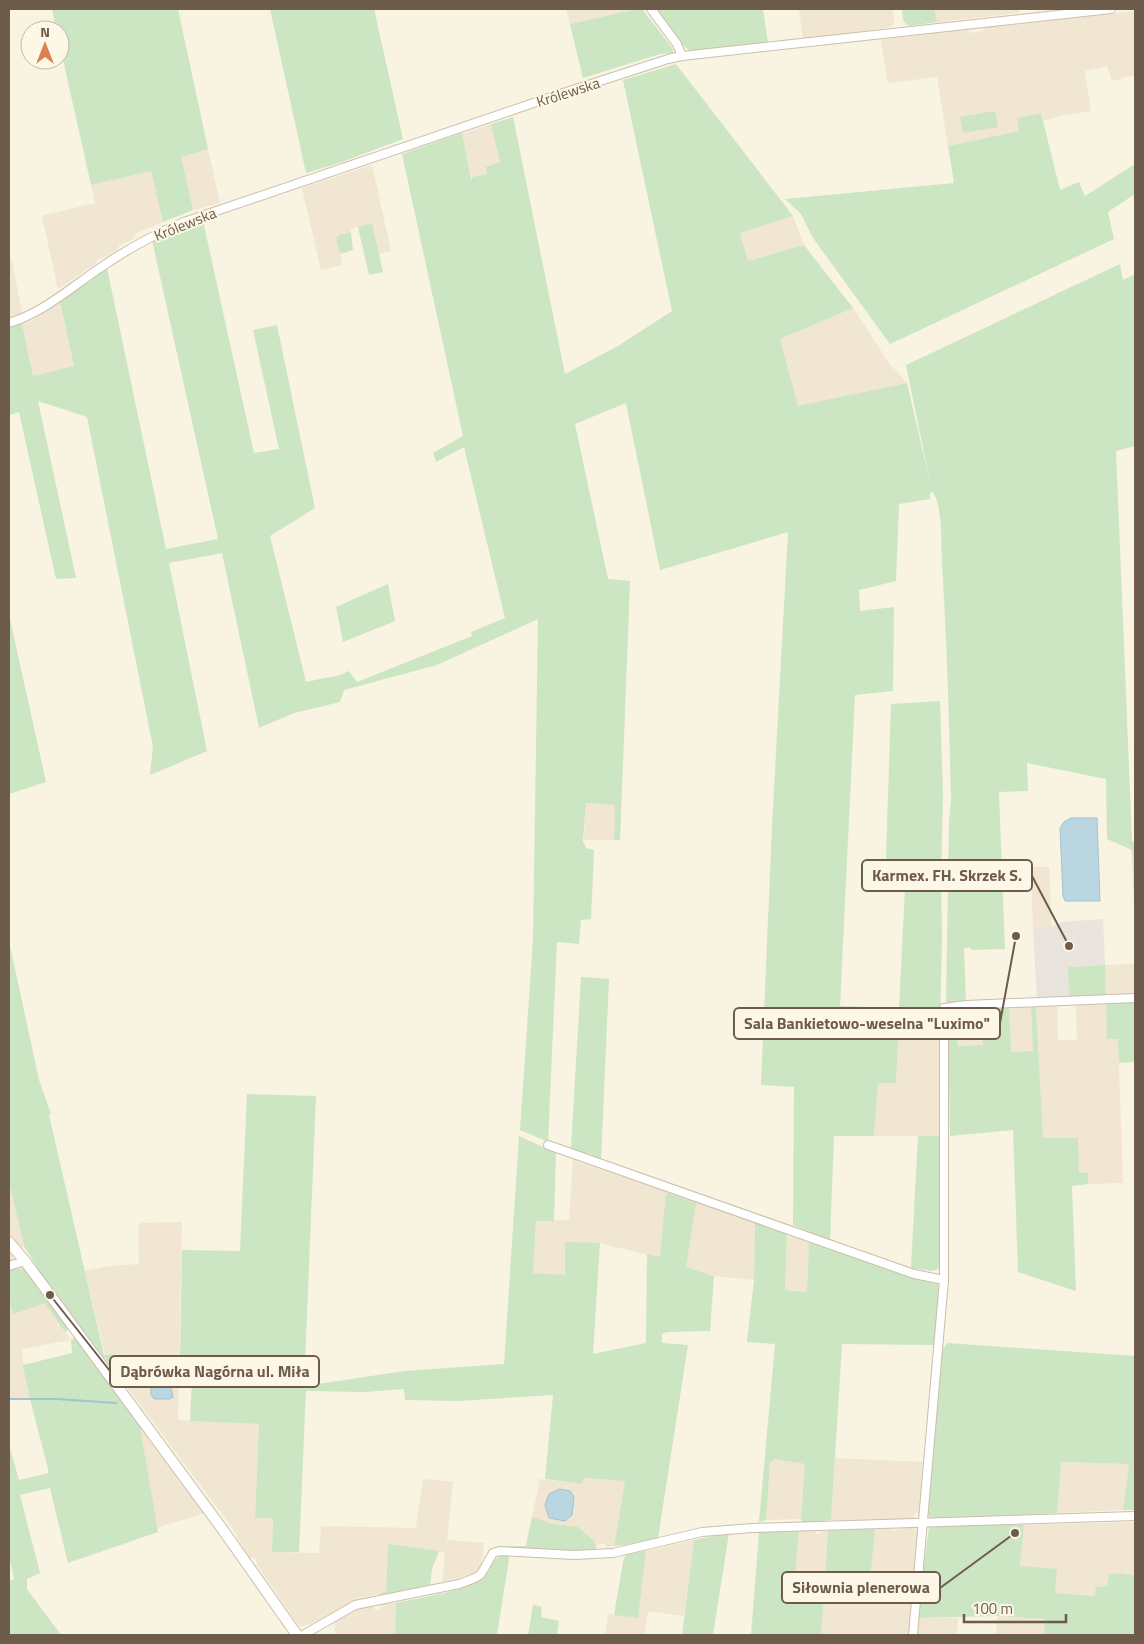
<svg xmlns="http://www.w3.org/2000/svg" width="1144" height="1644" font-family="'Titillium Web',sans-serif">
	<rect width="100%" height="100%" fill="#f9f3e2"/>
	<!-- residential -->
	<g fill="#f0e6d1">
		<path d="M 566,9 L 637,9 L 570,24 Z"/>
		<path d="M 799,9 L 893,9 L 894,24 L 890,27 L 803,40 Z"/>
		<path d="M 934,9 L 1018,9 L 1019,13 L 937,22 Z"/>
		<path d="M 1135,11 L 1135,75 L 1112,81 L 1107,66 L 1085,71 L 1091,111 L 1064,115 L 1043,121 L 1040,113 L 1018,118 L 1019,131 L 948,146 L 937,77 L 888,83 L 881,40 L 967,29 L 970,33 L 982,31 L 985,27 L 1024,24 Z"/>
		<path d="M 491,124 L 500,162 L 487,174 L 472,177 L 462,134 Z"/>
		<path d="M 208,149 L 220,203 L 193,210 L 180,157 Z"/>
		<path d="M 372,165 L 391,251 L 379,254 L 372,223 L 351,229 L 351,232 L 341,234 L 337,238 L 342,265 L 321,270 L 302,188 Z"/>
		<path d="M 151,171 L 163,222 L 135,234 L 135,238 L 119,246 L 117,250 L 105,257 L 97,260 L 95,264 L 58,289 L 42,216 L 95,203 L 91,185 Z"/>
		<path d="M 793,216 L 804,245 L 748,261 L 740,233 Z"/>
		<path d="M 12,261 L 22,313 L 9,318 L 9,262 Z"/>
		<path d="M 60,301 L 74,366 L 33,376 L 22,324 L 33,320 Z"/>
		<path d="M 853,308 L 889,363 L 907,383 L 798,407 L 780,339 Z"/>
		<path d="M 586,803 L 616,805 L 614,840 L 584,840 Z"/>
		<path d="M 1031,867 L 1049,867 L 1052,927 L 1033,927 Z"/>
		<path d="M 1135,964 L 1135,996 L 1106,997 L 1105,965 Z"/>
		<path d="M 1106,1003 L 1107,1039 L 1118,1039 L 1123,1183 L 1088,1184 L 1088,1173 L 1079,1172 L 1043,1139 L 1036,1006 L 1057,1005 L 1058,1040 L 1077,1040 L 1076,1004 Z"/>
		<path d="M 1031,1006 L 1033,1051 L 1010,1052 L 1009,1007 Z"/>
		<path d="M 982,1008 L 984,1045 L 958,1046 L 955,1009 Z"/>
		<path d="M 899,1023 L 940,1023 L 941,1136 L 874,1136 L 878,1083 L 896,1083 Z"/>
		<path d="M 573,1160 L 755,1222 L 754,1280 L 714,1276 L 660,1258 L 600,1243 L 565,1275 L 533,1273 L 536,1221 L 569,1220 Z"/>
		<path d="M 9,1181 L 24,1246 L 13,1256 L 13,1259 L 23,1269 L 71,1340 L 21,1349 L 30,1399 L 9,1399 Z"/>
		<path d="M 182,1222 L 178,1420 L 259,1424 L 255,1518 L 273,1518 L 272,1552 L 319,1553 L 321,1526 L 416,1528 L 423,1479 L 453,1482 L 447,1540 L 484,1543 L 481,1569 L 470,1575 L 442,1582 L 445,1553 L 388,1544 L 386,1592 L 361,1598 L 361,1596 L 316,1621 L 301,1627 L 296,1622 L 257,1565 L 256,1559 L 249,1557 L 231,1526 L 126,1386 L 128,1368 L 123,1368 L 122,1354 L 105,1355 L 85,1271 L 109,1266 L 139,1264 L 138,1226 L 141,1223 Z"/>
		<path d="M 787,1233 L 809,1240 L 807,1292 L 785,1290 Z"/>
		<path d="M 139,1427 L 204,1513 L 157,1528 Z"/>
		<path d="M 835,1458 L 923,1462 L 920,1513 L 914,1513 L 914,1519 L 831,1520 Z"/>
		<path d="M 774,1459 L 805,1464 L 801,1519 L 766,1520 L 770,1463 Z"/>
		<path d="M 1061,1462 L 1129,1464 L 1123,1510 L 1057,1513 Z"/>
		<path d="M 583,1478 L 625,1481 L 614,1546 L 607,1547 L 604,1543 L 599,1544 L 596,1547 L 570,1549 L 526,1546 L 540,1479 L 582,1484 Z"/>
		<path d="M 1135,1522 L 1135,1576 L 1120,1573 L 1109,1574 L 1107,1586 L 1097,1587 L 1095,1596 L 1055,1593 L 1020,1566 L 1024,1525 Z"/>
		<path d="M 900,1528 L 918,1528 L 914,1592 L 917,1618 L 958,1618 L 957,1635 L 821,1635 L 824,1593 L 794,1590 L 799,1531 L 815,1531 L 816,1534 L 820,1534 L 821,1531 L 891,1529 L 892,1531 L 898,1530 Z"/>
		<path d="M 694,1540 L 684,1616 L 648,1611 L 644,1635 L 605,1635 L 608,1614 L 638,1618 L 646,1551 Z"/>
		<path d="M 396,1603 L 395,1635 L 335,1635 L 335,1621 L 363,1607 L 373,1605 L 375,1610 L 380,1610 L 381,1604 Z"/>
		<path d="M 998,1616 L 1045,1619 L 1044,1635 L 996,1635 Z"/>
	</g>
	<!-- industrial -->
	<path fill="#e9e4dd" d="M 1103,919 L 1105,965 L 1068,967 L 1069,999 L 1037,1000 L 1033,927 L 1052,927 L 1061,922 Z"/>
	<!-- green -->
	<g fill="#cce5c2">
		<path d="M 52,9 L 178,9 L 208,149 L 181,157 L 193,210 L 163,222 L 151,171 L 91,185 L 60,46 L 60,30 L 56,30 Z"/>
		<path d="M 270,9 L 374,9 L 403,139 L 342,162 L 306,173 Z"/>
		<path d="M 637,9 L 642,9 L 673,49 L 673,53 L 660,54 L 583,78 L 570,24 Z"/>
		<path d="M 655,9 L 763,9 L 768,43 L 694,52 C 680,48 664,21 655,9 Z"/>
		<path d="M 902,9 L 934,9 L 937,22 L 910,26 C 902,24 903,16 902,9 Z"/>
		<path d="M 676,64 L 793,216 L 740,233 L 748,261 L 804,245 L 853,308 L 780,339 L 798,406 L 907,383 L 931,487 L 906,365 L 1120,264 L 1123,280 L 1135,274 L 1135,446 L 1116,451 L 1132,841 L 1135,842 L 1135,929 L 1132,850 L 1107,839 L 1106,779 L 1027,763 L 1028,791 L 999,792 L 1005,949 L 971,950 L 971,948 L 964,948 L 966,1002 L 946,1005 L 949,821 L 951,799 C 949,720 947,642 942,563 C 941,544 943,508 933,492 L 930,493 L 930,499 L 899,504 L 896,581 L 859,590 L 860,611 L 894,607 L 893,691 L 855,695 L 840,1006 L 899,1008 L 905,889 L 885,888 L 891,704 L 940,701 L 943,794 L 941,879 L 942,939 L 940,1023 L 899,1023 L 896,1083 L 878,1083 L 874,1136 L 834,1136 L 830,1241 L 793,1225 L 794,1087 L 761,1085 L 772,826 L 788,532 L 660,570 L 626,403 L 575,424 L 608,579 L 630,581 L 620,840 L 614,840 L 615,805 L 586,803 L 583,841 L 586,848 L 594,850 L 591,919 L 581,920 L 579,944 L 557,942 L 548,1142 L 520,1130 L 533,940 L 538,619 L 437,665 L 344,690 L 340,702 L 294,713 L 259,728 L 222,553 L 169,563 L 207,751 L 150,775 L 153,747 L 87,417 L 38,401 L 76,578 L 56,579 L 19,412 L 9,415 L 9,328 L 22,324 L 33,376 L 74,366 L 60,301 L 107,268 L 166,549 L 218,539 L 152,240 L 203,221 L 254,453 L 279,449 L 253,330 L 277,325 L 315,508 L 270,536 L 306,682 L 340,675 L 349,671 L 357,682 L 472,636 L 471,632 L 505,618 L 464,447 L 436,462 L 433,453 L 463,436 L 402,154 L 462,133 L 472,182 L 472,177 L 487,174 L 486,167 L 500,162 L 491,124 L 513,117 L 565,374 L 618,346 L 672,311 L 623,80 Z"/>
		<path d="M 995,111 L 998,127 L 963,133 L 960,117 Z"/>
		<path d="M 1041,113 L 1060,190 L 1079,182 L 1085,196 L 1135,164 L 1135,194 L 1108,212 L 1114,239 L 890,344 L 813,238 L 801,214 L 785,199 L 954,183 L 948,146 L 1019,131 L 1017,118 Z"/>
		<path d="M 372,223 L 383,272 L 369,275 L 358,227 Z"/>
		<path d="M 351,232 L 353,250 L 340,254 L 336,238 L 341,234 Z"/>
		<path d="M 388,584 L 395,621 L 343,642 L 336,607 Z"/>
		<path d="M 9,615 L 46,782 L 9,794 Z"/>
		<path d="M 9,941 L 39,1080 L 51,1114 L 49,1115 L 104,1355 L 114,1354 L 110,1366 L 40,1274 L 37,1267 L 24,1246 L 9,1181 Z"/>
		<path d="M 1105,965 L 1106,997 L 1069,999 L 1068,967 Z"/>
		<path d="M 581,977 L 609,979 L 601,1160 L 592,1157 L 592,1154 L 587,1153 L 587,1155 L 571,1148 Z"/>
		<path d="M 1135,1002 L 1135,1062 L 1119,1063 L 1118,1039 L 1107,1039 L 1106,1003 Z"/>
		<path d="M 1031,1006 L 1036,1006 L 1043,1138 L 1078,1138 L 1079,1172 L 1088,1173 L 1088,1184 L 1072,1186 L 1076,1291 L 1018,1272 L 1013,1130 L 950,1136 L 948,1016 L 955,1009 L 958,1046 L 983,1045 L 982,1008 L 1009,1007 L 1011,1052 L 1033,1051 Z"/>
		<path d="M 247,1094 L 316,1096 L 304,1386 L 405,1371 L 504,1364 L 519,1136 L 556,1153 L 554,1221 L 536,1221 L 533,1273 L 565,1275 L 565,1242 L 600,1243 L 593,1354 L 646,1343 L 647,1254 L 660,1257 L 666,1193 L 696,1203 L 686,1267 L 714,1276 L 710,1331 L 667,1332 L 662,1334 L 662,1343 L 688,1345 L 658,1538 L 634,1544 L 614,1546 L 625,1481 L 584,1478 L 582,1484 L 545,1479 L 553,1395 L 458,1401 L 405,1400 L 404,1389 L 365,1392 L 306,1391 L 299,1552 L 272,1552 L 273,1518 L 255,1518 L 259,1424 L 190,1421 L 193,1360 L 180,1359 L 182,1250 L 240,1251 Z"/>
		<path d="M 918,1136 L 941,1136 L 939,1269 L 931,1271 L 911,1268 Z"/>
		<path d="M 755,1222 L 787,1233 L 785,1290 L 807,1292 L 809,1240 L 934,1281 L 938,1285 L 940,1290 L 935,1345 L 842,1344 L 831,1520 L 802,1523 L 801,1519 L 805,1464 L 774,1459 L 770,1463 L 766,1520 L 759,1522 L 775,1344 L 747,1342 L 754,1280 Z"/>
		<path d="M 25,1269 L 70,1328 L 65,1332 L 45,1303 L 13,1314 L 9,1297 L 9,1270 Z"/>
		<path d="M 76,1337 L 139,1421 L 158,1532 L 68,1563 L 50,1488 L 20,1495 L 40,1573 L 27,1579 L 27,1589 L 61,1635 L 9,1635 L 9,1581 L 14,1579 L 9,1556 L 9,1445 L 19,1480 L 49,1473 L 30,1399 L 23,1365 L 72,1353 L 71,1340 Z"/>
		<path d="M 947,1343 L 1135,1356 L 1135,1510 L 1123,1510 L 1129,1464 L 1063,1462 L 1061,1463 L 1057,1513 L 931,1519 L 928,1515 L 942,1351 Z"/>
		<path d="M 532,1517 L 552,1524 L 578,1527 L 594,1541 L 597,1551 L 497,1549 L 495,1547 L 502,1546 L 526,1546 Z"/>
		<path d="M 1008,1523 L 1009,1525 L 1024,1525 L 1020,1566 L 1057,1569 L 1055,1593 L 1095,1596 L 1096,1582 L 1097,1587 L 1107,1586 L 1109,1574 L 1120,1573 L 1135,1576 L 1135,1635 L 1044,1635 L 1045,1619 L 998,1616 L 917,1618 L 929,1527 Z"/>
		<path d="M 875,1529 L 869,1590 L 825,1587 L 828,1531 Z"/>
		<path d="M 799,1531 L 794,1590 L 824,1593 L 821,1635 L 751,1635 L 759,1532 Z"/>
		<path d="M 729,1533 L 713,1635 L 682,1635 L 694,1540 Z"/>
		<path d="M 388,1544 L 439,1551 L 432,1569 L 430,1587 L 381,1595 L 378,1594 L 386,1592 Z"/>
		<path d="M 646,1551 L 638,1618 L 614,1615 L 623,1562 L 626,1554 Z"/>
		<path d="M 508,1554 L 509,1559 L 497,1635 L 395,1635 L 396,1603 C 418,1598 460,1592 478,1581 C 492,1573 490,1555 508,1554 Z"/>
		<path d="M 533,1605 L 542,1607 L 541,1617 L 559,1621 L 557,1635 L 528,1635 Z"/>
	</g>
	<!-- water -->
	<g fill="#b9d6e1" stroke="#a0c4d1">
		<path d="M 1071,818 L 1097,818 L 1100,901 L 1065,901 L 1063,896 L 1060,828 L 1064,822 Z"/>
		<path d="M 165,1386 L 171,1388 L 173,1397 L 170,1399 L 154,1399 L 151,1394 L 151,1387 Z"/>
		<path d="M 560,1489 L 570,1491 L 574,1497 L 572,1515 L 565,1521 L 549,1518 L 545,1505 L 549,1494 Z"/>
	</g>
	<g fill="none" stroke-linecap="round" stroke-linejoin="round">
		<!-- stream -->
		<path stroke="#a0c4d1" stroke-width="2" d="M 9,1399 L 57,1399 L 116,1403"/>
		<defs>
			<g id="minor">
				<path d="M 651,9 L 677,44 L 682,56"/>
				<path d="M 9,323 C 42,313 68,290 97,270 C 124,251 153,235 184,222 L 554,96 L 668,59 L 682,56 L 1111,9"/>
				<path d="M 548,1145 L 914,1274 L 944,1280"/>
				<path d="M 9,1266 L 25,1261"/>
				<path d="M 303,1635 L 355,1605 L 459,1584 C 486,1575 479,1576 493,1553 L 500,1551 L 574,1555 L 613,1553 L 702,1532 L 752,1528 L 1135,1516"/>
				<path d="M 913,1635 L 944,1280 L 944,1008 L 966,1005 L 1135,998"/>
			</g>
			<path id="tertiary" d="M 9,1242 L 25,1261 L 223,1530 L 297,1635"/>
		</defs>
		<!-- minor casing -->
		<use href="#minor" stroke="#cbbead" stroke-width="10"/>
		<!-- tertiary casing -->
		<use href="#tertiary" stroke="#cbbead" stroke-width="12"/>
		<!-- minor -->
		<use href="#minor" stroke="#fff" stroke-width="8"/>
		<!-- tertiary -->
		<use href="#tertiary" stroke="#fff" stroke-width="10"/>
	</g>
	<g text-anchor="middle" dominant-baseline="central" stroke-width="4" stroke-linejoin="round" paint-order="stroke">
		<!-- street labels -->
		<g font-size="15" fill="#6e5c4b" stroke="#fdf7e7">
			<text transform="translate(568 92) rotate(-18)">Królewska</text>
			<text transform="translate(185 224) rotate(-22)">Królewska</text>
		</g>
	</g>
	<!-- callouts -->
	<path fill="none" stroke="#6e5c4b" stroke-width="2" d="M1069 946L1032 876M1016 936L1000 1023M50 1295L110 1371M1015 1533L940 1588"/>
	<g fill="#6e5c4b" stroke="#fdf7e7" stroke-width="2">
		<circle cx="1069" cy="946" r="5"/>
		<circle cx="1016" cy="936" r="5"/>
		<circle cx="50" cy="1295" r="5"/>
		<circle cx="1015" cy="1533" r="5"/>
	</g>
	<g fill="#fdf7e7" stroke="#6e5c4b" stroke-width="2">
		<rect x="862" y="860" width="170" height="31" rx="5"/>
		<rect x="734" y="1008" width="266" height="31" rx="5"/>
		<rect x="110" y="1356" width="209" height="31" rx="5"/>
		<rect x="782" y="1572" width="158" height="31" rx="5"/>
	</g>
	<g font-size="16" text-anchor="middle" font-weight="bold" fill="#6e5c4b">
		<text x="947" y="881">Karmex. FH. Skrzek S.</text>
		<text x="867" y="1029">Sala Bankietowo-weselna "Luximo"</text>
		<text x="215" y="1377">Dąbrówka Nagórna ul. Miła</text>
		<text x="861" y="1593">Siłownia plenerowa</text>
	</g>
	<!-- border -->
	<rect width="1144" height="1644" fill="none" stroke="#6e5c4b" stroke-width="20"/>
	<!-- north arrow -->
	<g transform="translate(45 45)"><circle r="24" fill="#fdf7e7" stroke="#c4b9a9"/>
	<path d="M0-4L9 19L0 12L-9 19Z" fill="#d98152"/>
	<text y="-8" font-size="14" font-weight="bold" text-anchor="middle" fill="#6e5c4b">N</text>
	</g>
	<!-- scale -->
	<path d="M964 1614v8h102v-8" fill="none" stroke="#6e5c4b" stroke-width="2.5"/>
	<text x="972" y="1614" font-size="15" fill="#6e5c4b" stroke="#fdf7e7" stroke-width="4" paint-order="stroke">100 m</text>
</svg>
